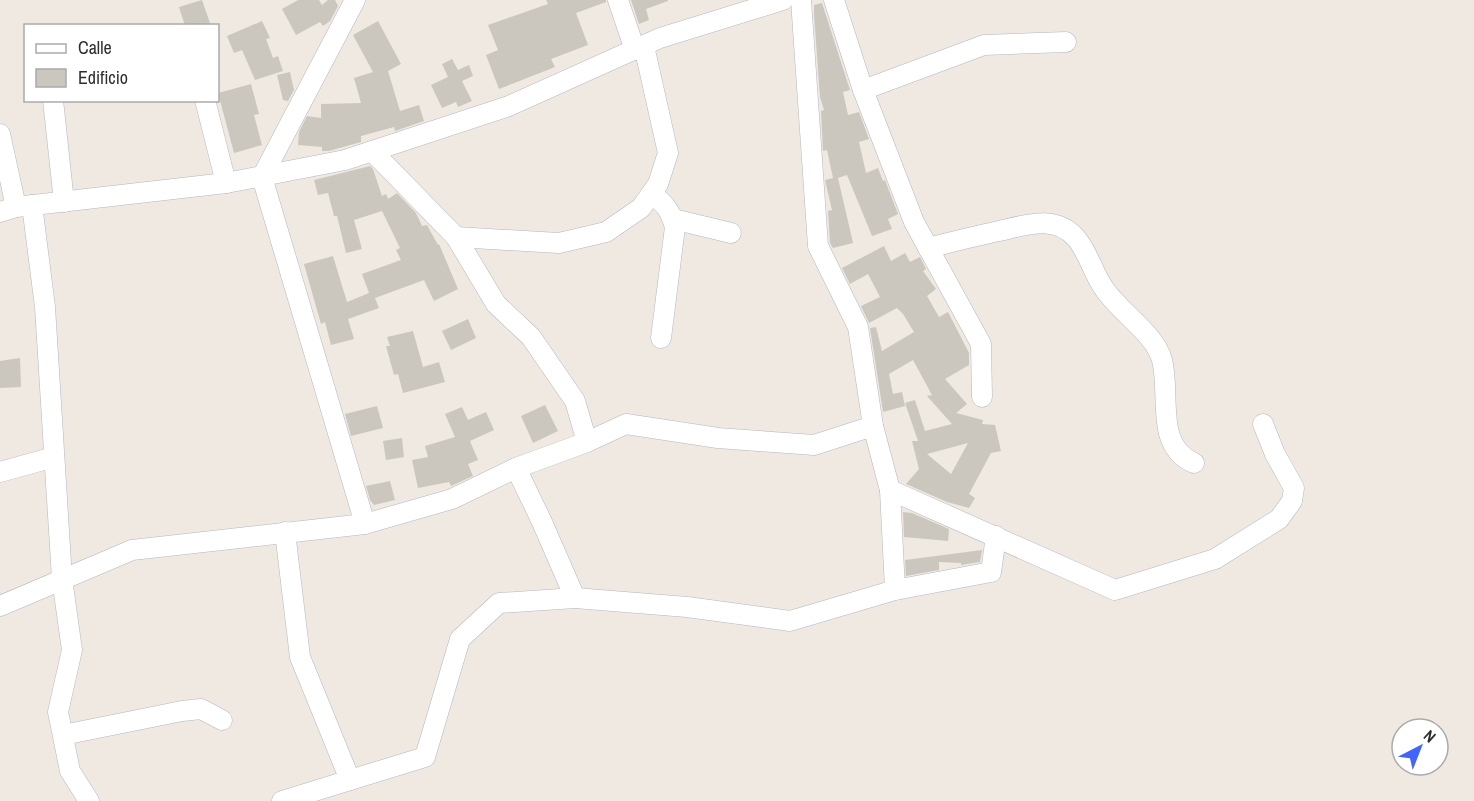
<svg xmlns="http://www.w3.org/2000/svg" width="1474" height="801" font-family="'Archivo Narrow',sans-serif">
	<rect width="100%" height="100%" fill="#efe9e1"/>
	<!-- building -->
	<g fill="#cbc7bf" fill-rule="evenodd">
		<path d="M 202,0 L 211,26 L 185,26 L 179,7 Z"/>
		<path d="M 298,0 L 319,0 L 322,5 L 328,0 L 335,0 L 338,6 L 330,21 L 323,26 L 320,22 L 296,35 L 282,9 Z"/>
		<path d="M 546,0 L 606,0 L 606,2 L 576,13 L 588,45 L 551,59 L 555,67 L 499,89 L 486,55 L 498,50 L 488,25 L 548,4 Z"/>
		<path d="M 631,0 L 668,0 L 668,1 L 646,9 L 649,20 L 639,24 Z"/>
		<path d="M 822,3 L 850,90 L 843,92 L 848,115 L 859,112 L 869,139 L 859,142 L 866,173 L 878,168 L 883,181 L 885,180 L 898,214 L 888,219 L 892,229 L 872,236 L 847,175 L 838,178 L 853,243 L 833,248 L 830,243 L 828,211 L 832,210 L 825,180 L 833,178 L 827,150 L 823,151 L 821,111 L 824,110 L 820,97 L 814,15 L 814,5 Z"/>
		<path d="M 262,21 L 270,38 L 266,39 L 273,58 L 278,56 L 283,71 L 255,80 L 242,50 L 234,53 L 227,36 Z"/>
		<path d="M 378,21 L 401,64 L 388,71 L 400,111 L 419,105 L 424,121 L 395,131 L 394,127 L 361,136 L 361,142 L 329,151 L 322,151 L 322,147 L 298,145 L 299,132 L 307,116 L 321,118 L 321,104 L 361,103 L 354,78 L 373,72 L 353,35 Z"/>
		<path d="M 452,59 L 458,70 L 469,65 L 473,76 L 462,81 L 472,101 L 458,107 L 456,102 L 442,108 L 431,85 L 448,77 L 442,64 Z"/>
		<path d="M 290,72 L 294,90 L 288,101 L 283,100 L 277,75 Z"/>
		<path d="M 251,84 L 259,114 L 254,115 L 262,145 L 234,153 L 218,93 Z"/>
		<path d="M 370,166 L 373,169 L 382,196 L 386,194 L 388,199 L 397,193 L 416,213 L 422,226 L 427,225 L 438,245 L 439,244 L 458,289 L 434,301 L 424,280 L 375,298 L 379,308 L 348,319 L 354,339 L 331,345 L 325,322 L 321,324 L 304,264 L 333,256 L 347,302 L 369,293 L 362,274 L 401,260 L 396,250 L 400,248 L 382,211 L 354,220 L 362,249 L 346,253 L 337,216 L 334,216 L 328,193 L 318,195 L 314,180 Z"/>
		<path d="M 884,246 L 891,261 L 905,253 L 910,262 L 920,257 L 926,269 L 923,271 L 936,289 L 927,296 L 939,317 L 948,312 L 969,353 L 969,365 L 945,379 L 967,404 L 956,413 L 983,420 L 982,424 L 995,425 L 1001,451 L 991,453 L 969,494 L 975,498 L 969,508 L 947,502 L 906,484 L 919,469 L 912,441 L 918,441 L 905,403 L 915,400 L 925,431 L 952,424 L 927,396 L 932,395 L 913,360 L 889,374 L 893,394 L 902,392 L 905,406 L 883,412 L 870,328 L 876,327 L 882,351 L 914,332 L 903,314 L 897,308 L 869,323 L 861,306 L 880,297 L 868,274 L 850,284 L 842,268 ZM 968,443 L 951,474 L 927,454 Z"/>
		<path d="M 468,319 L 476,338 L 451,350 L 442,331 Z"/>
		<path d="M 413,331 L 423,367 L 439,362 L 445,382 L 403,393 L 398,374 L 394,375 L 386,346 L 390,346 L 387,337 Z"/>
		<path d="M 20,358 L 21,387 L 0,388 L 0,361 Z"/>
		<path d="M 545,405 L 558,431 L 533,443 L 521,416 Z"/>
		<path d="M 377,406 L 383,428 L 351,436 L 345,414 Z"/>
		<path d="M 462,407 L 468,420 L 486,412 L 494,430 L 470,441 L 478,460 L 468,464 L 473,476 L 451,486 L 449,482 L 418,488 L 412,460 L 428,457 L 425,446 L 455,437 L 445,414 Z"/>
		<path d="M 402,438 L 404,457 L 386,460 L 383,441 Z"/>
		<path d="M 390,481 L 395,500 L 374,505 L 370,500 L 366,486 Z"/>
		<path d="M 903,512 L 912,513 L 949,529 L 948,541 L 904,537 Z"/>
		<path d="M 982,550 L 980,562 L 961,565 L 961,563 L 939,562 L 939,570 L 906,576 L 905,560 Z"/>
	</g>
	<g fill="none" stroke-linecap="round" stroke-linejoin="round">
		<defs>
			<g id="minor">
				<path d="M 355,0 L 262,177 L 365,524"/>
				<path d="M 618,0 L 635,50"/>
				<path d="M 801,0 L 818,246 L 858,327 L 873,426"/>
				<path d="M 834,0 L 863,90 L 914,222 L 981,344 L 982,397"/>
				<path d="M 863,90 L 984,45 L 1066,42"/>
				<path d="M 53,100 L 64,202"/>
				<path d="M 205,100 L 226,183"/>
				<path d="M 0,134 L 16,207"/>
				<path d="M 372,151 L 456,237 L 559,243 L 606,232 L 641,208 L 658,184 L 668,153 L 644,46"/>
				<path d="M 652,195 C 666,204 670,211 675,227 L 661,338"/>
				<path d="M 32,205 L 45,307 L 62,579 L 72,650 L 58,712 L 70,771 L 89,801"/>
				<path d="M 0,212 L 16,207 L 226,183 L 345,160 L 509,106 L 660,38 L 783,0"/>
				<path d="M 673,219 L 731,233"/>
				<path d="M 456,237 L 496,304 L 531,337 L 575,401 L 587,442"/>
				<path d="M 928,248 C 952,242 975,236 999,231 C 1026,225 1055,214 1076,238 C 1089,253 1093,274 1105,290 C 1121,313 1155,334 1162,360 C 1171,394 1154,446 1194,463"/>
				<path d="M 516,468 L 542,522 L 575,598"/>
				<path d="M 0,472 L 54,457"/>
				<path d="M 890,490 L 895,590"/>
				<path d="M 285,532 L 300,657 L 350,780"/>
				<path d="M 0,606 L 132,550 L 365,524 L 452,499 L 516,468 L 587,442 L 626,424 L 718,438 L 814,445 L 873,426 L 890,490 L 1115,590 L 1215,559 L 1279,519 L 1292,501 L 1294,488 L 1275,454 L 1263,424"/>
				<path d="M 63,735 L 182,711 L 201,709 L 222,720"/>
				<path d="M 282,801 L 425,757 L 460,639 L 499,603 L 575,598 L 687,607 L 790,621 L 895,590 L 991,572 L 996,536"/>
			</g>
		</defs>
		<!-- minor casing -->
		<use href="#minor" stroke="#b4b7c1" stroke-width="21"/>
		<!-- minor -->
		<use href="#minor" stroke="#fff" stroke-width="20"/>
	</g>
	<!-- legend -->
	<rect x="24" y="24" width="195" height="78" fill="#ffffff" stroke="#ababab" stroke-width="1.5"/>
	<rect x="36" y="44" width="30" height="9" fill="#ffffff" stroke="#ababab" stroke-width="1.5"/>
	<text x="78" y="54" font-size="18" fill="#2e2e2e">Calle</text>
	<rect x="36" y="69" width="30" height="18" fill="#cbc7bf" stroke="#ababab" stroke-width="1.5"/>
	<text x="78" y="84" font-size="18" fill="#2e2e2e">Edificio</text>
	<!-- north arrow -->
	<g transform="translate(1420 747) rotate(42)"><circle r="28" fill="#ffffff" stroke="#ababab" stroke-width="1.5"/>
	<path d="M0-4.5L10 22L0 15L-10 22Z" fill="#4264fb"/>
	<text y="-9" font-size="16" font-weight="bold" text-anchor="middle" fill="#2e2e2e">N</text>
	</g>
</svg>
